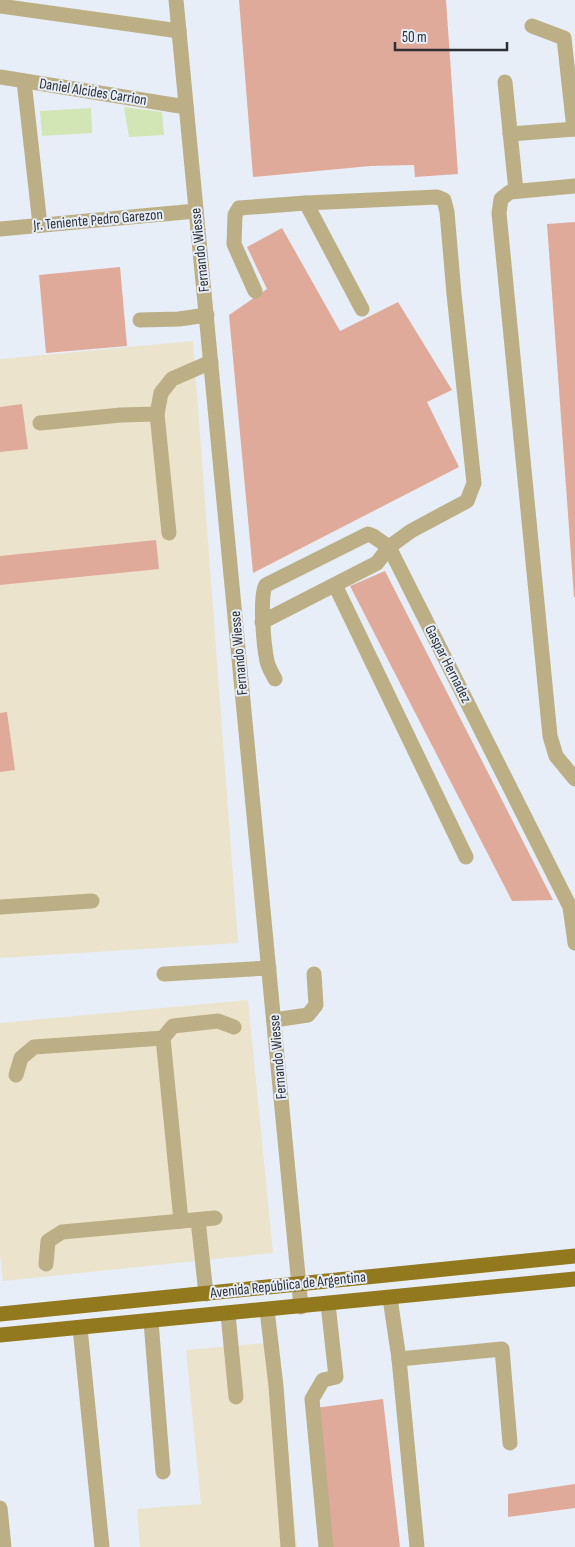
<svg xmlns="http://www.w3.org/2000/svg" width="575" height="1547" font-family="'Sofia Sans Condensed',sans-serif">
	<rect width="100%" height="100%" fill="#e7eef7"/>
	<!-- industrial -->
	<g fill="#ece3cd">
		<path d="M 193,341 L 238,943 L 0,958 L 0,359 Z"/>
		<path d="M 248,1000 L 273,1253 L 3,1281 L 0,1255 L 0,1023 Z"/>
		<path d="M 277,1342 L 297,1547 L 140,1547 L 137,1509 L 201,1504 L 186,1350 Z"/>
	</g>
	<!-- green -->
	<g fill="#d1e5b5">
		<path d="M 124,107 L 162,112 L 164,135 L 129,137 Z"/>
		<path d="M 91,108 L 92,133 L 42,136 L 40,111 Z"/>
	</g>
	<!-- building -->
	<g fill="#e0aa9a">
		<path d="M 239,0 L 446,0 L 458,174 L 415,177 L 414,165 L 370,166 L 253,177 Z"/>
		<path d="M 575,222 L 575,597 L 574,597 L 547,224 Z"/>
		<path d="M 282,228 L 340,331 L 398,302 L 452,390 L 427,402 L 459,467 L 253,573 L 229,315 L 267,289 L 247,247 Z"/>
		<path d="M 120,267 L 127,346 L 46,353 L 39,275 Z"/>
		<path d="M 22,404 L 28,449 L 0,452 L 0,407 Z"/>
		<path d="M 156,540 L 159,569 L 0,585 L 0,556 Z"/>
		<path d="M 385,571 L 553,900 L 512,901 L 350,586 Z"/>
		<path d="M 7,712 L 15,770 L 0,772 L 0,713 Z"/>
		<path d="M 383,1399 L 400,1547 L 330,1547 L 315,1408 Z"/>
		<path d="M 575,1484 L 575,1508 L 508,1517 L 508,1494 Z"/>
	</g>
	<g fill="none" stroke-linecap="round" stroke-linejoin="round">
		<!-- minor -->
		<g stroke="#bcaf86" stroke-width="15">
			<path d="M 176,0 L 301,1307"/>
			<path d="M 0,6 L 179,31"/>
			<path d="M 532,26 L 564,38 L 574,129"/>
			<path d="M 0,77 L 186,107"/>
			<path d="M 24,81 L 40,225"/>
			<path d="M 505,82 L 516,191"/>
			<path d="M 510,134 L 575,129"/>
			<path d="M 575,186 L 510,192 L 501,199 L 499,213 L 550,736 L 556,756 L 575,779"/>
			<path d="M 306,203 L 362,309"/>
			<path d="M 0,229 L 196,211"/>
			<path d="M 255,291 L 234,244 L 235,215 L 239,208 L 306,203 L 437,197 L 444,200 L 447,212 L 454,294 L 474,483 L 467,501 L 411,531 L 389,547 L 377,563 L 262,622"/>
			<path d="M 140,320 L 179,319 L 207,315"/>
			<path d="M 157,414 L 169,533"/>
			<path d="M 40,423 L 121,415 L 157,414 L 161,393 L 172,379 L 211,362"/>
			<path d="M 335,585 L 466,857"/>
			<path d="M 275,679 C 272,673 268,667 267,661 C 264,647 259,596 266,585 L 368,534 L 373,536 L 389,547 L 570,907 L 575,943"/>
			<path d="M 0,907 L 92,901"/>
			<path d="M 164,974 L 269,968"/>
			<path d="M 274,1020 L 308,1015 L 316,1005 L 314,974"/>
			<path d="M 16,1075 L 21,1058 L 34,1047 L 163,1038"/>
			<path d="M 198,1220 L 206,1294"/>
			<path d="M 181,1221 L 163,1038 L 173,1026 L 218,1021 L 234,1027"/>
			<path d="M 46,1264 L 48,1241 L 62,1232 L 215,1218"/>
			<path d="M 390,1298 L 399,1359 L 417,1547"/>
			<path d="M 267,1310 L 276,1386 L 288,1547"/>
			<path d="M 228,1314 L 236,1397"/>
			<path d="M 151,1321 L 163,1472"/>
			<path d="M 80,1328 L 102,1547"/>
			<path d="M 399,1359 L 502,1349 L 510,1443"/>
			<path d="M 0,1508 L 4,1547"/>
			<path d="M 326,1547 L 312,1399 L 323,1380 L 336,1377 L 328,1304"/>
		</g>
		<!-- major -->
		<g stroke="#93791e" stroke-width="15">
			<path d="M 0,1314 L 575,1256"/>
			<path d="M 0,1335 L 575,1279"/>
		</g>
	</g>
	<g text-anchor="middle" dominant-baseline="central" stroke-width="4" stroke-linejoin="round" paint-order="stroke">
		<!-- street labels -->
		<g font-size="15" fill="#2e3034" stroke="#e7eef7">
			<text transform="translate(93 92) rotate(9)">Daniel Alcides Carrion</text>
			<text transform="translate(98 220) rotate(-5)">Jr. Teniente Pedro Garezon</text>
			<text transform="translate(200 250) rotate(-96)">Fernando Wiesse</text>
			<text transform="translate(239 653) rotate(-95)">Fernando Wiesse</text>
			<text transform="translate(448 664) rotate(63)">Gaspar Hernadez</text>
			<text transform="translate(278 1057) rotate(-95)">Fernando Wiesse</text>
			<text transform="translate(288 1285) rotate(-6)">Avenida República de Argentina</text>
		</g>
	</g>
	<!-- scale -->
	<path d="M395 42v8h112v-8" fill="none" stroke="#2e3034" stroke-width="2.5"/>
	<text x="402" y="42" font-size="15" fill="#2e3034" stroke="#e7eef7" stroke-width="4" paint-order="stroke">50 m</text>
</svg>
